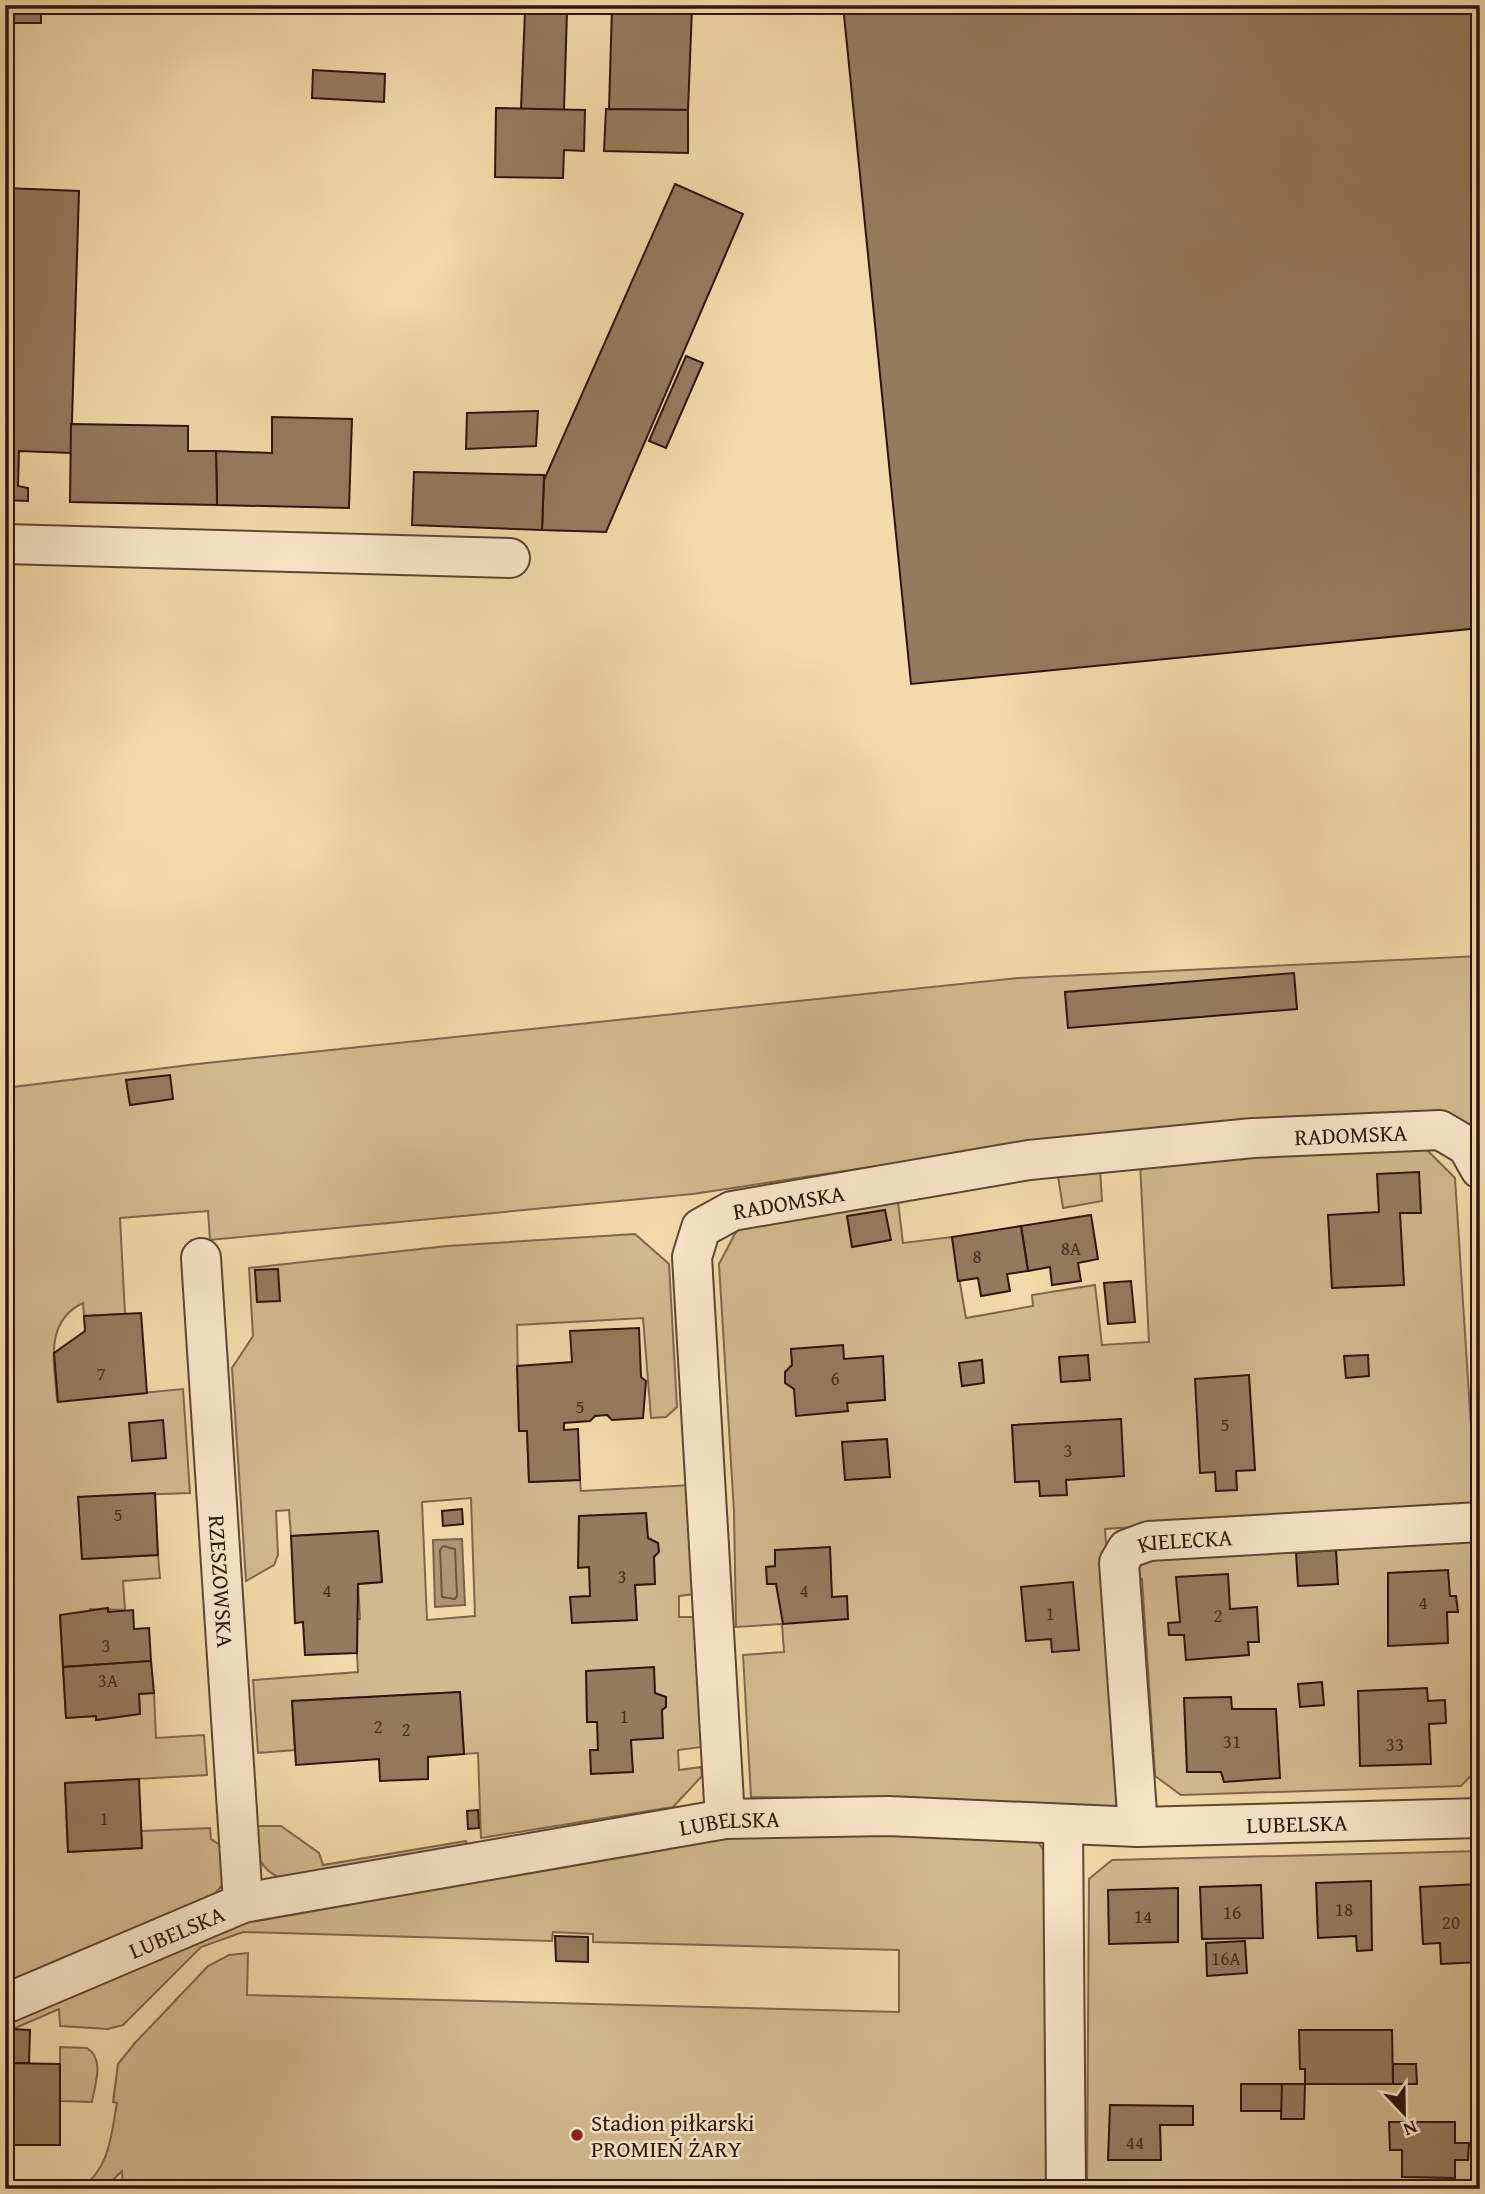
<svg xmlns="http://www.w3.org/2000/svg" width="1485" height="2194" font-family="'Gentium Book Plus',serif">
	<rect width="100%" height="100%" fill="#f2daaa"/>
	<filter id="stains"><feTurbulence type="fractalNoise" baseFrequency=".00286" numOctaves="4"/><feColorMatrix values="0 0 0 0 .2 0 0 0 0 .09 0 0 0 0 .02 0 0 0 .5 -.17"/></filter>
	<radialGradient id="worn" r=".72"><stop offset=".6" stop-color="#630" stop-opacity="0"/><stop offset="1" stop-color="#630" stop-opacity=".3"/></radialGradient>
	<!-- green -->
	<g fill="#d1b98f" stroke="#80674c" stroke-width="2" fill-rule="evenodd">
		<path d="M 1480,956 L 1480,1151 L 1474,1141 L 1042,1141 L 693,1194 L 210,1240 L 208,1211 L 120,1218 L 125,1314 L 84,1316 L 83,1303 C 43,1322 55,1365 57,1401 L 183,1389 L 190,1493 L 79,1497 L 82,1559 L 158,1555 L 160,1578 L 123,1581 L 125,1610 L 90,1609 L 90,1613 L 60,1616 L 66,1718 L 96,1716 L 97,1720 L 140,1714 L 139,1694 L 154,1693 L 156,1738 L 204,1735 L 207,1775 L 65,1783 L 68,1852 L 142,1848 L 141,1831 L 210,1828 L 211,1839 L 227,1850 L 224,1883 L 212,1897 L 5,1986 L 5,1088 L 197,1064 L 1018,978 Z"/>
		<path d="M 1419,1142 L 1455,1178 L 1476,1504 L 1105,1529 L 1125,1810 L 925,1799 L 751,1797 L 743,1655 L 784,1652 L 782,1624 L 736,1627 L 734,1512 L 719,1264 L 738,1228 L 898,1202 L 903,1243 L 952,1237 L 966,1318 L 1033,1306 L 1032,1295 L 1095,1285 L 1102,1345 L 1149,1342 L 1140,1163 Z"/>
		<path d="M 1100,1169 L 1102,1201 L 1063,1208 L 1058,1176 Z"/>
		<path d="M 635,1234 L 669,1264 L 677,1407 L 666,1417 L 651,1418 L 643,1318 L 517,1325 L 519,1430 L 527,1431 L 529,1482 L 580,1480 L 581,1491 L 692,1485 L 695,1594 L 679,1596 L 679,1617 L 696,1617 L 701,1747 L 678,1750 L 679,1770 L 701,1767 L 702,1776 L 673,1807 L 481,1838 L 478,1753 L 464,1754 L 460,1692 L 292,1701 L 295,1750 L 258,1753 L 253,1680 L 358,1672 L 355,1620 L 360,1619 L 358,1584 L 382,1582 L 378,1531 L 291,1536 L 289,1510 L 276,1511 L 278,1555 L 274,1565 L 246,1581 L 232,1368 L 253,1336 L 249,1268 L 447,1246 ZM 471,1498 L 475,1616 L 427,1620 L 422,1502 Z"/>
		<path d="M 1471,1536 L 1480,1543 L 1480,1766 L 1461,1786 L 1181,1795 L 1155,1776 L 1142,1579 L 1133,1580 L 1135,1569 L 1148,1556 L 1296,1545 L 1296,1553 L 1336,1550 L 1336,1543 Z"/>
		<path d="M 253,1826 L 281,1826 L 319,1853 L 323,1865 L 466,1841 L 467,1845 L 281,1878 C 256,1869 256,1848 253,1826 Z"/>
		<path d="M 879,1831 L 1038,1842 L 1045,1852 L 1048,2189 L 123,2189 L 122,2171 L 104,2189 L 80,2189 C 110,2169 111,2135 117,2103 L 113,2102 L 118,2064 L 135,2043 L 208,1966 L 229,1955 L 248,1953 L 247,1995 L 899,2012 L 899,1950 L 593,1942 L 593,1934 L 553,1932 L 552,1941 L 243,1932 L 201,1947 L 123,2025 L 108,2029 L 60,2026 L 59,2009 L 6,2032 L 5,2063 L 5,2020 L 249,1916 L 699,1838 Z"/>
		<path d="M 1480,1851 L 1480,2189 L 1087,2189 L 1089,1879 L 1112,1860 Z"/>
		<path d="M 60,2047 L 87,2048 C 105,2059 95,2084 92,2102 L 60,2101 Z"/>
	</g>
	<!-- water -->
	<path fill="#af9773" stroke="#7b6349" stroke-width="2" d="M 462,1539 L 465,1605 L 435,1607 L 433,1540 Z"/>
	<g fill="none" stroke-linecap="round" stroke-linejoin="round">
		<!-- shore -->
		<path stroke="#6e563e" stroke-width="2" d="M 443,1546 L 455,1549 L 457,1596 L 455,1599 L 442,1597 L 440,1550 Z"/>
	</g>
	<!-- building -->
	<g fill="#947b5d" stroke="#2e1509" stroke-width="2">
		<rect x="5" y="5" width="36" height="18"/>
		<path d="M 843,5 L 1480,5 L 1480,628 L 911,684 Z"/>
		<path d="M 612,7 L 692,8 L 688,110 L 609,109 Z"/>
		<path d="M 525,11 L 567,11 L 564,110 L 521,109 Z"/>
		<path d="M 313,70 L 385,74 L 384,102 L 312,98 Z"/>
		<path d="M 496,108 L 585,110 L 584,151 L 564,150 L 563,178 L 495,177 Z"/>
		<path d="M 606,109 L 688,110 L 688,153 L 604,151 Z"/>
		<path d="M 675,184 L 743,214 L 606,532 L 542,530 L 544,480 Z"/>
		<path d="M 5,188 L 79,191 L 71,453 L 19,451 L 18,486 L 28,488 L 28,501 L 5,500 Z"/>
		<path d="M 686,356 L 703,363 L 666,448 L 649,441 Z"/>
		<path d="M 538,411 L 536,446 L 466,449 L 467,413 Z"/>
		<path d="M 272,417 L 352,419 L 349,508 L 217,505 L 216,451 L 272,453 Z"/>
		<path d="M 71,424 L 188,426 L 188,451 L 216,451 L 217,505 L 70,502 Z"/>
		<path d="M 414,472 L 544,475 L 542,530 L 412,525 Z"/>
		<path d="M 1294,973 L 1297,1009 L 1068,1028 L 1065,992 Z"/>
		<path d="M 170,1075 L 173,1099 L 130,1105 L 126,1080 Z"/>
		<path d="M 1419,1172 L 1421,1213 L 1400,1213 L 1404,1285 L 1332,1288 L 1328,1215 L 1379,1212 L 1377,1174 Z"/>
		<path d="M 885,1210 L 891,1240 L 852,1247 L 847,1216 Z"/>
		<path d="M 1091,1215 L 1098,1259 L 1078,1263 L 1081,1281 L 1052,1285 L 1050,1267 L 1028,1271 L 1021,1226 Z"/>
		<path d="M 1021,1226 L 1028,1271 L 1007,1274 L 1010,1291 L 981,1296 L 978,1278 L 958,1281 L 952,1237 Z"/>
		<path d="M 278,1269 L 280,1301 L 257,1302 L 255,1270 Z"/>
		<path d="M 1131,1281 L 1135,1322 L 1108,1324 L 1104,1283 Z"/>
		<path d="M 141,1313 L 147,1393 L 58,1402 L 54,1353 L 85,1331 L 84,1316 Z"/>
		<path d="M 639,1328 L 641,1377 L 646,1381 L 643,1418 L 612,1420 L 607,1415 L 595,1416 L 590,1421 L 564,1423 L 564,1430 L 578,1429 L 580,1480 L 529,1482 L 527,1431 L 519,1431 L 517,1366 L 572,1362 L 570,1331 Z"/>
		<path d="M 843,1345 L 844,1359 L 883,1356 L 885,1400 L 847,1403 L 848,1411 L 796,1416 L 794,1389 L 785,1383 L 785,1372 L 792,1365 L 791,1349 Z"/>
		<path d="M 1088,1355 L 1090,1380 L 1061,1382 L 1059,1357 Z"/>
		<path d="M 1368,1355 L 1369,1376 L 1346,1378 L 1344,1356 Z"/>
		<path d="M 982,1360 L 984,1383 L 962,1386 L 959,1363 Z"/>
		<path d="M 1249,1375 L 1255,1470 L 1236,1471 L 1237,1490 L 1216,1491 L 1215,1472 L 1200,1473 L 1195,1379 Z"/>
		<path d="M 1121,1419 L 1124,1476 L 1066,1480 L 1067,1495 L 1040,1496 L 1039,1481 L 1015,1482 L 1012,1425 Z"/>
		<path d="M 163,1420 L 166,1458 L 132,1461 L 129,1423 Z"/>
		<path d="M 887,1439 L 890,1477 L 845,1480 L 842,1442 Z"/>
		<path d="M 155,1493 L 158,1555 L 82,1559 L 78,1497 Z"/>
		<path d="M 462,1509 L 463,1524 L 443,1526 L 442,1511 Z"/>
		<path d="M 646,1513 L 648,1538 L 658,1543 L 659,1552 L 654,1557 L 655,1584 L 635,1585 L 637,1620 L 572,1623 L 570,1597 L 590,1596 L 589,1567 L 578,1568 L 579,1516 Z"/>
		<path d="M 378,1531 L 382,1582 L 358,1584 L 357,1653 L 305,1655 L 303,1622 L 295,1623 L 291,1536 Z"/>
		<path d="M 830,1547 L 832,1597 L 847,1596 L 848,1619 L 783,1624 L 776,1584 L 767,1584 L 766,1567 L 775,1566 L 775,1550 Z"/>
		<path d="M 1336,1550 L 1338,1584 L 1298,1586 L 1296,1553 Z"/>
		<path d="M 1448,1570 L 1450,1596 L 1456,1596 L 1458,1612 L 1447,1612 L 1448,1643 L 1388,1646 L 1388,1573 Z"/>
		<path d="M 1228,1574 L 1230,1609 L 1257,1607 L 1259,1642 L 1248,1642 L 1249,1655 L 1186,1660 L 1184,1635 L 1169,1635 L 1168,1623 L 1180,1622 L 1176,1577 Z"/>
		<path d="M 1073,1582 L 1079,1650 L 1052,1652 L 1051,1639 L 1026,1641 L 1021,1587 Z"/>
		<path d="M 108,1608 L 108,1612 L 133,1610 L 134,1629 L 149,1628 L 151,1661 L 63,1667 L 60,1615 Z"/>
		<path d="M 151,1661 L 154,1693 L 139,1694 L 140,1714 L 96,1720 L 96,1716 L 66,1718 L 63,1667 Z"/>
		<path d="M 654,1667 L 655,1693 L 666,1697 L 666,1707 L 662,1710 L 663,1738 L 631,1740 L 633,1772 L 591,1774 L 590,1750 L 598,1750 L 597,1722 L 587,1722 L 586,1671 Z"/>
		<path d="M 1322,1682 L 1324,1705 L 1300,1707 L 1298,1684 Z"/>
		<path d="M 1427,1688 L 1428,1701 L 1445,1700 L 1446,1723 L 1429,1724 L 1431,1764 L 1360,1766 L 1358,1691 Z"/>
		<path d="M 460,1692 L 464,1754 L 428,1757 L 428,1779 L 380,1781 L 379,1759 L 296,1765 L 292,1701 Z"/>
		<path d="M 1231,1697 L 1232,1709 L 1276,1709 L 1280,1778 L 1224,1782 L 1221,1772 L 1187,1772 L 1184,1698 Z"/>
		<path d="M 139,1779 L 142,1848 L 68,1852 L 65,1783 Z"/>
		<path d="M 478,1810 L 479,1828 L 468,1829 L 467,1811 Z"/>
		<path d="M 1371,1881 L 1372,1950 L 1357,1951 L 1356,1936 L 1318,1938 L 1316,1883 Z"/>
		<path d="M 1479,1884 L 1480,1962 L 1441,1964 L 1440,1943 L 1423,1944 L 1420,1887 Z"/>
		<path d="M 1261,1885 L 1263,1938 L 1202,1939 L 1200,1887 Z"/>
		<path d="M 1178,1888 L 1178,1942 L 1109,1944 L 1108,1890 Z"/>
		<path d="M 555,1936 L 588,1937 L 588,1962 L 556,1961 Z"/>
		<path d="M 1245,1941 L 1247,1973 L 1207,1976 L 1206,1943 Z"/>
		<path d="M 10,2029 L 30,2030 L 29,2063 L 9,2063 Z"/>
		<path d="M 1299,2030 L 1392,2030 L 1393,2084 L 1305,2084 L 1305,2069 L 1300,2069 Z"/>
		<path d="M 5,2063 L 60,2064 L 60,2145 L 5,2145 Z"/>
		<path d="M 1393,2064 L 1416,2064 L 1417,2084 L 1393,2084 Z"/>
		<rect x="1241" y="2084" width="41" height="27"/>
		<path d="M 1282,2084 L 1305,2084 L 1304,2119 L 1281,2119 Z"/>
		<path d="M 1110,2105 L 1193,2106 L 1193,2125 L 1160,2125 L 1161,2160 L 1108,2160 Z"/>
		<path d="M 1389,2122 L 1455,2122 L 1455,2143 L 1469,2143 L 1468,2160 L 1455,2160 L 1455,2178 L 1402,2177 L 1402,2150 L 1390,2150 Z"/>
	</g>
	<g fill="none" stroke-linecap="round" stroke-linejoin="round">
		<defs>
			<g id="minor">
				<path d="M 5,544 L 510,558"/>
				<path id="s1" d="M 201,1258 L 243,1903"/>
				<path id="s2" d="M 725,1819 L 692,1257 L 701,1228 L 732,1211 L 1029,1160 L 1253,1138 L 1440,1130 L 1467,1146 L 1480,1169"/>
				<path d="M 1063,1826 L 1066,2189"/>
				<path id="s3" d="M 1138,1827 L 1119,1563 L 1127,1549 L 1149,1541 L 1480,1522"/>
				<path id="s4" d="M 5,2004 L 243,1903 L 725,1819 L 888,1816 L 1138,1827 L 1480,1818"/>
			</g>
		</defs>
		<!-- minor casing -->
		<use href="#minor" stroke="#5f4631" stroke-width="42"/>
		<!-- minor -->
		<use href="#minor" stroke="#f7e7c8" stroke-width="38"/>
	</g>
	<!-- markers -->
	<circle fill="#8f2418" stroke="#f7e7c8" stroke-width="2.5" cx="577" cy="2135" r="7"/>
	<g text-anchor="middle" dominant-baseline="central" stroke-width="5" stroke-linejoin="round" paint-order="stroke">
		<!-- number labels -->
		<g font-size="19" fill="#482e1e">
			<text x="1071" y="1248">8A</text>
			<text x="977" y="1256">8</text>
			<text x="101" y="1373">7</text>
			<text x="835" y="1378">6</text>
			<text x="580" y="1406">5</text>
			<text x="1225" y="1424">5</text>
			<text x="1068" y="1450">3</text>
			<text x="118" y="1514">5</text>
			<text x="622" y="1576">3</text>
			<text x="327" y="1590">4</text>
			<text x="804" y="1590">4</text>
			<text x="1423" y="1602">4</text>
			<text x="1050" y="1613">1</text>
			<text x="1218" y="1615">2</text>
			<text x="106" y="1645">3</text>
			<text x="108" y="1680">3A</text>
			<text x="624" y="1716">1</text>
			<text x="378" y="1726">2</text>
			<text x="406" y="1729">2</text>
			<text x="1232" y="1741">31</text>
			<text x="1395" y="1744">33</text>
			<text x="104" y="1818">1</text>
			<text x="1344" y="1909">18</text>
			<text x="1232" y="1912">16</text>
			<text x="1143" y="1916">14</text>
			<text x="1451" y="1922">20</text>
			<text x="1226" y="1958">16A</text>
			<text x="1135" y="2142">44</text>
		</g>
		<!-- street labels -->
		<g font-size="23" fill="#2e1509" stroke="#f7e7c8">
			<text stroke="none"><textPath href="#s2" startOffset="1253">RADOMSKA</textPath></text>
			<text stroke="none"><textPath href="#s2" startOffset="686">RADOMSKA</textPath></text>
			<text stroke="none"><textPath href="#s3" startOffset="340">KIELECKA</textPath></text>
			<text stroke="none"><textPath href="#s1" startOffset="324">RZESZOWSKA</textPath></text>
			<text stroke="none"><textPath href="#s4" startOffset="752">LUBELSKA</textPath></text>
			<text stroke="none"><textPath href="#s4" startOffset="1320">LUBELSKA</textPath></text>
			<text stroke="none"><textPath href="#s4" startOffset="186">LUBELSKA</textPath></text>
		</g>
		<!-- poi labels -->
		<g font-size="23" fill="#2e1509" stroke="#f7e7c8" text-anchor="start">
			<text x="591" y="2122">Stadion piłkarski<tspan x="591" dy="26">PROMIEŃ ŻARY</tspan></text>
		</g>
	</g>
	<!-- margin -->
	<rect width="1485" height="2194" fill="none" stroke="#f2daaa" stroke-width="28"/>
	<rect x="7" y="7" width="1471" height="2180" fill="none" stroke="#2e1509" stroke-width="3.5"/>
	<rect x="14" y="14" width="1457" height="2166" fill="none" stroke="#2e1509" stroke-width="2"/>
	<!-- north arrow -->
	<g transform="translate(1404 2113) rotate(158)" stroke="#f7e7c8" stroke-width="5" paint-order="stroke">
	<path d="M0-5L12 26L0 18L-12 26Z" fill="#2e1509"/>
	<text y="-10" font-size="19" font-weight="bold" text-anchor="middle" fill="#2e1509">N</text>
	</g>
	<rect width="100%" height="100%" filter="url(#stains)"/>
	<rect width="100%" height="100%" fill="url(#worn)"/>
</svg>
